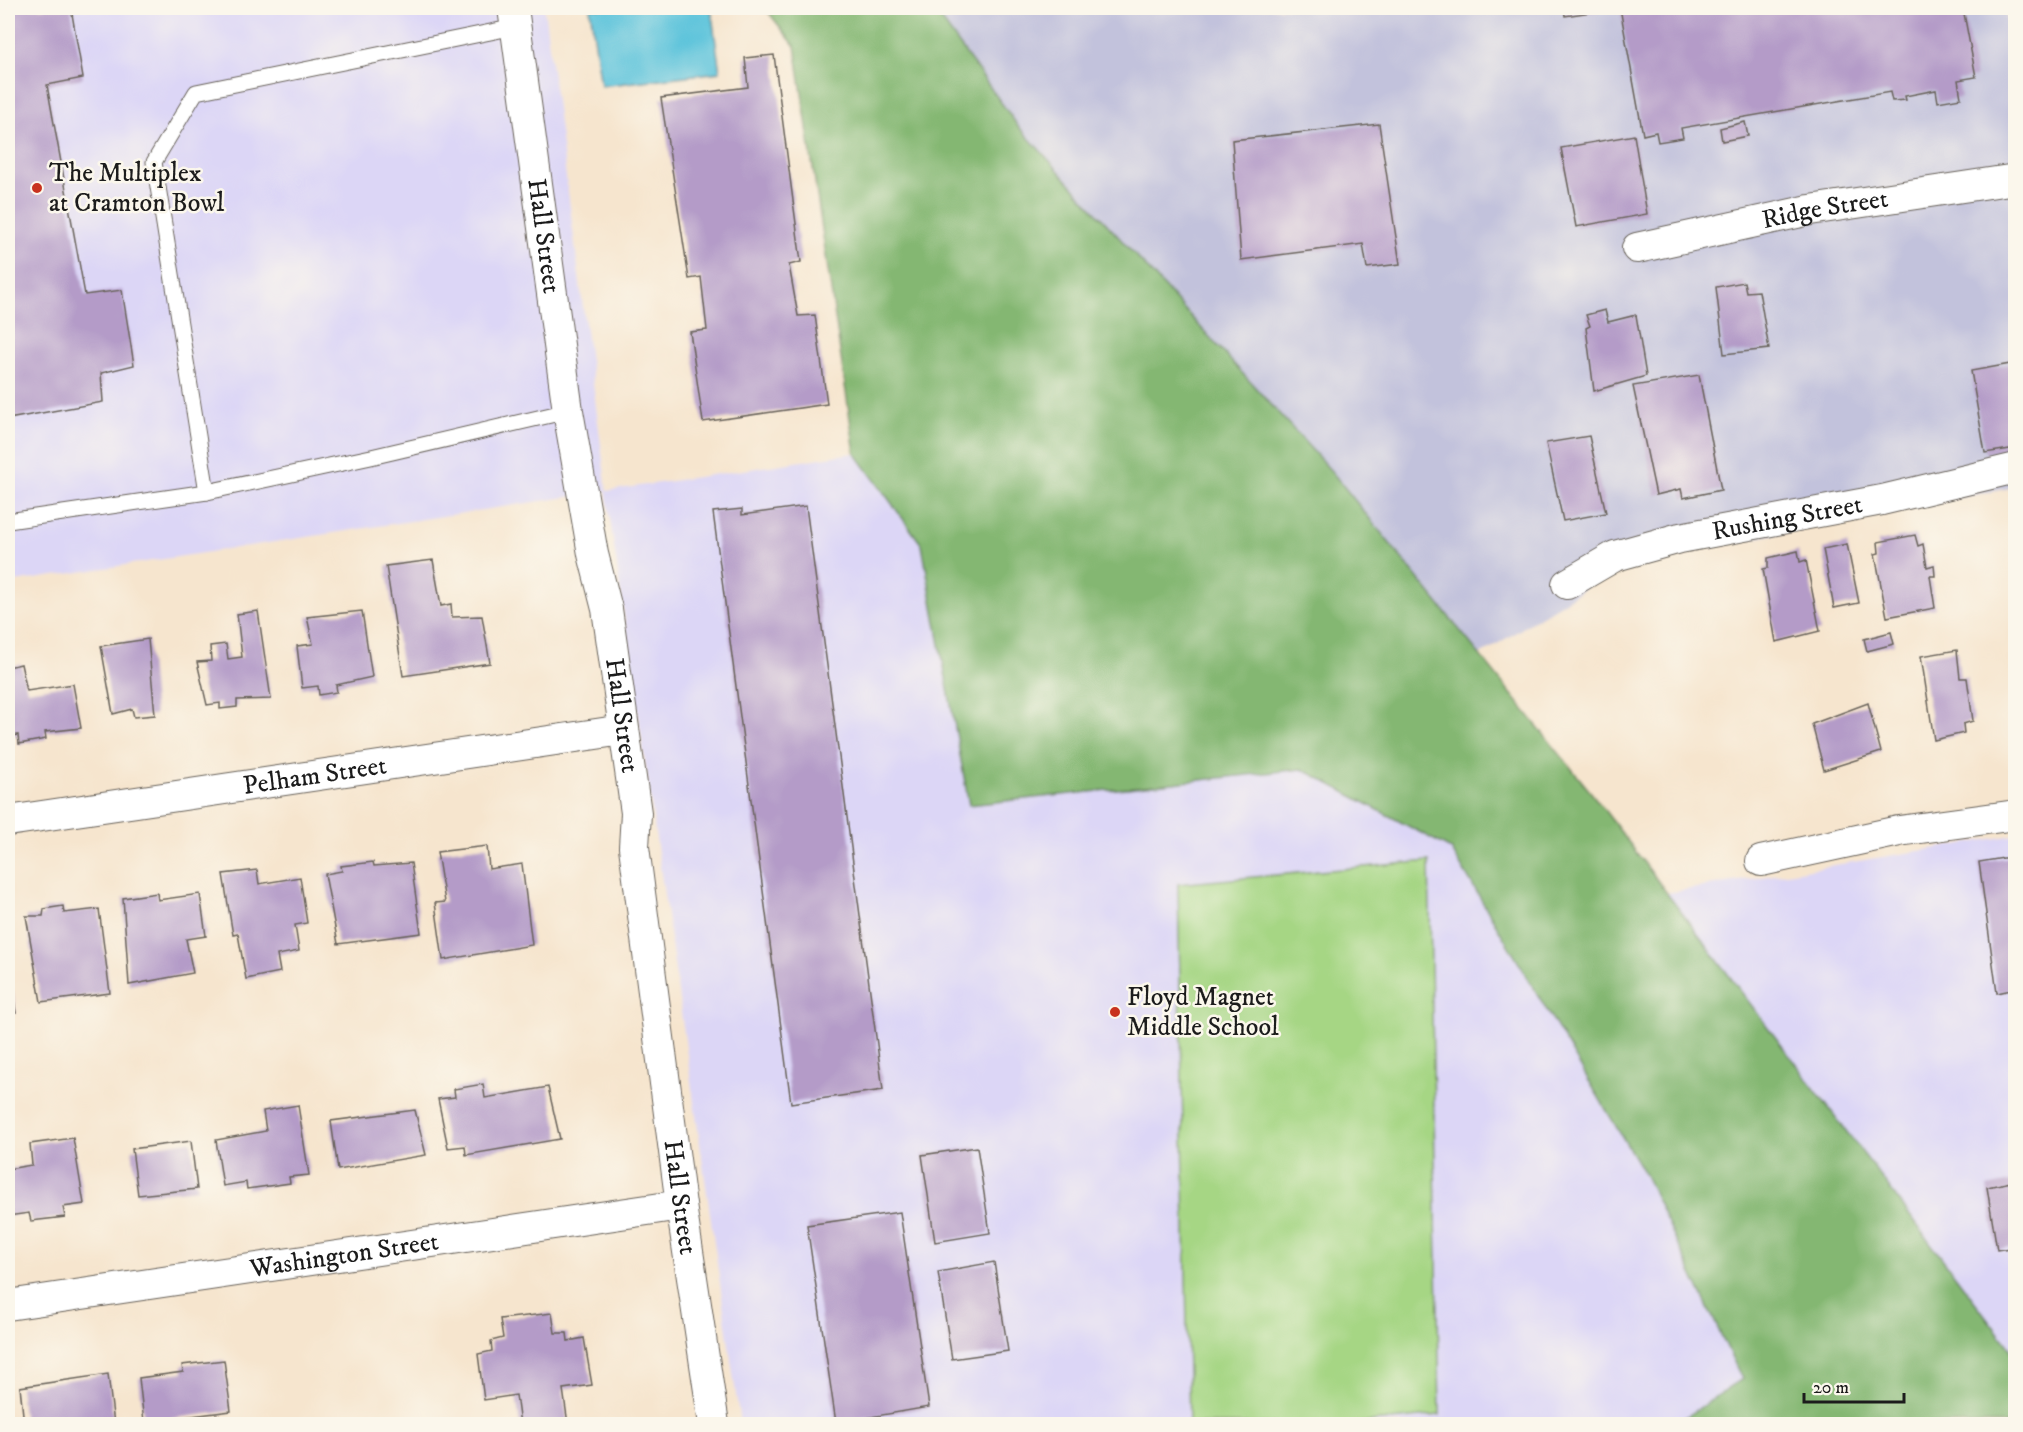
<svg xmlns="http://www.w3.org/2000/svg" width="2023" height="1432" font-family="'IM FELL DW Pica',serif">
	<rect width="100%" height="100%" fill="#fbf7ec"/>
	<filter id="ink" filterUnits="userSpaceOnUse"><feTurbulence type="fractalNoise" baseFrequency=".0167" numOctaves="2"/><feDisplacementMap in="SourceGraphic" scale="12" xChannelSelector="R" yChannelSelector="G"/><feConvolveMatrix kernelMatrix="1 2 1 2 8 2 1 2 1" color-interpolation-filters="sRGB"/></filter>
	<filter id="wash" filterUnits="userSpaceOnUse"><feTurbulence type="fractalNoise" baseFrequency=".008" numOctaves="4" result="noise"/><feDisplacementMap in="SourceGraphic" scale="24" xChannelSelector="R" yChannelSelector="G"/><feGaussianBlur stdDeviation="1.35" result="paint"/><feColorMatrix in="noise" values="0 0 0 0 0 0 0 0 0 0 0 0 0 0 0 0 0 1.4 0 .05"/><feComposite in="paint" operator="in"/></filter>
	<g filter="url(#wash)">
		<rect width="100%" height="100%" fill="#f6e5ce"/>
		<!-- built -->
		<g fill="#dcd6f6">
			<path d="M 8,8 L 544,8 L 607,491 L 855,453 L 922,545 L 969,805 L 1303,769 L 1451,849 L 1645,1175 L 1742,1379 L 1676,1424 L 728,1424 L 740,1422 L 606,491 L 8,583 Z"/>
			<path d="M 2015,835 L 2015,1355 L 1667,893 Z"/>
		</g>
		<!-- industrial -->
		<path fill="#c2c2dc" d="M 933,8 L 2005,8 L 2016,76 L 2015,487 L 1623,564 L 1480,655 L 1332,472 L 1018,126 Z"/>
		<!-- green -->
		<path fill="#a6d684" stroke="#617950" stroke-width="1.5" d="M 1429,861 L 1440,1415 L 1352,1424 L 1189,1424 L 1178,884 Z"/>
		<!-- forest -->
		<path fill="#84b772" stroke="#506a47" stroke-width="1.5" d="M 765,8 L 933,8 L 1018,126 L 1332,472 L 1593,795 L 2015,1355 L 2015,1424 L 1676,1424 L 1742,1379 L 1645,1175 L 1451,849 L 1302,769 L 969,805 L 922,545 L 855,453 L 795,46 Z"/>
		<!-- water -->
		<path fill="#5ec4db" stroke="#3d707c" stroke-width="1.5" d="M 590,8 L 711,8 L 720,72 L 601,86 Z"/>
		<g id="blocks">
			<!-- building -->
			<g fill="#b49bc8">
				<path d="M 8,8 L 71,8 L 83,78 L 47,85 L 85,295 L 122,290 L 134,365 L 101,373 L 103,402 L 8,419 Z"/>
				<path d="M 1564,8 L 1611,8 L 1612,9 L 1565,16 Z"/>
				<path d="M 1620,8 L 1963,8 L 1976,77 L 1958,80 L 1961,98 L 1938,102 L 1936,90 L 1905,96 L 1906,100 L 1892,101 L 1890,92 L 1681,128 L 1683,138 L 1658,142 L 1656,132 L 1643,135 Z"/>
				<path d="M 774,55 L 801,262 L 789,265 L 798,316 L 815,315 L 827,404 L 703,422 L 690,332 L 707,330 L 701,277 L 689,279 L 661,98 L 748,87 L 745,58 Z"/>
				<path d="M 1745,122 L 1748,136 L 1722,141 L 1720,128 Z"/>
				<path d="M 1379,124 L 1400,264 L 1367,268 L 1363,244 L 1241,260 L 1232,140 Z"/>
				<path d="M 1634,135 L 1647,214 L 1576,227 L 1561,148 Z"/>
				<path d="M 1744,282 L 1746,292 L 1759,291 L 1769,349 L 1724,354 L 1716,287 Z"/>
				<path d="M 1605,310 L 1608,322 L 1636,315 L 1646,376 L 1594,391 L 1586,328 L 1590,326 L 1586,315 Z"/>
				<path d="M 2016,363 L 2016,448 L 1985,453 L 1971,371 Z"/>
				<path d="M 1699,375 L 1721,490 L 1683,498 L 1681,489 L 1656,495 L 1633,386 Z"/>
				<path d="M 1589,436 L 1606,513 L 1563,521 L 1546,443 Z"/>
				<path d="M 806,506 L 883,1090 L 791,1103 L 713,512 L 742,509 L 742,515 Z"/>
				<path d="M 1915,535 L 1918,546 L 1923,544 L 1927,567 L 1934,565 L 1935,576 L 1930,576 L 1935,608 L 1887,617 L 1875,554 L 1879,553 L 1878,542 Z"/>
				<path d="M 1847,544 L 1859,603 L 1834,608 L 1823,549 Z"/>
				<path d="M 1798,551 L 1800,562 L 1806,560 L 1820,631 L 1776,642 L 1763,569 L 1768,568 L 1768,558 Z"/>
				<path d="M 433,560 L 441,606 L 451,604 L 452,617 L 482,616 L 490,663 L 403,676 L 386,566 Z"/>
				<path d="M 258,611 L 271,699 L 237,700 L 237,707 L 220,709 L 220,703 L 207,705 L 197,662 L 211,661 L 210,646 L 226,644 L 228,659 L 242,657 L 237,614 Z"/>
				<path d="M 362,611 L 372,677 L 336,685 L 337,692 L 319,695 L 318,686 L 302,688 L 297,646 L 313,644 L 307,617 Z"/>
				<path d="M 1891,632 L 1894,644 L 1867,651 L 1864,639 Z"/>
				<path d="M 148,639 L 155,715 L 134,717 L 132,709 L 113,714 L 101,646 Z"/>
				<path d="M 1957,650 L 1960,678 L 1967,678 L 1973,721 L 1963,724 L 1964,733 L 1934,740 L 1921,656 Z"/>
				<path d="M 21,664 L 27,691 L 73,684 L 81,728 L 45,732 L 46,739 L 19,744 L 18,735 L 8,737 L 8,667 Z"/>
				<path d="M 1868,703 L 1881,752 L 1824,770 L 1812,724 Z"/>
				<path d="M 487,846 L 489,869 L 522,864 L 532,945 L 443,960 L 435,903 L 445,902 L 437,852 Z"/>
				<path d="M 2016,856 L 2016,989 L 1997,993 L 1979,862 Z"/>
				<path d="M 373,862 L 374,866 L 411,863 L 421,933 L 338,944 L 325,874 L 342,871 L 341,866 Z"/>
				<path d="M 257,870 L 259,884 L 300,877 L 307,923 L 295,925 L 299,951 L 277,955 L 280,972 L 246,979 L 238,934 L 233,935 L 223,874 Z"/>
				<path d="M 157,893 L 158,900 L 200,894 L 206,936 L 186,939 L 193,973 L 129,985 L 123,898 Z"/>
				<path d="M 63,906 L 64,913 L 99,909 L 110,993 L 41,1002 L 26,916 L 43,916 L 44,909 Z"/>
				<path d="M 8,960 L 16,1013 L 8,1014 Z"/>
				<path d="M 483,1084 L 485,1098 L 548,1087 L 560,1139 L 466,1155 L 465,1146 L 448,1148 L 438,1099 L 455,1097 L 454,1089 Z"/>
				<path d="M 298,1105 L 309,1175 L 289,1177 L 290,1183 L 247,1189 L 246,1182 L 223,1186 L 216,1140 L 266,1131 L 263,1111 Z"/>
				<path d="M 415,1110 L 426,1155 L 338,1170 L 331,1121 Z"/>
				<path d="M 73,1138 L 84,1204 L 63,1207 L 65,1217 L 31,1221 L 29,1213 L 8,1216 L 8,1169 L 32,1165 L 30,1144 Z"/>
				<path d="M 191,1141 L 197,1189 L 138,1195 L 132,1149 Z"/>
				<path d="M 977,1147 L 990,1233 L 935,1242 L 922,1155 Z"/>
				<path d="M 2016,1181 L 2016,1247 L 1997,1250 L 1987,1187 Z"/>
				<path d="M 900,1212 L 929,1407 L 836,1423 L 807,1225 Z"/>
				<path d="M 994,1262 L 1008,1351 L 952,1359 L 938,1272 Z"/>
				<path d="M 552,1313 L 555,1333 L 567,1333 L 568,1341 L 584,1338 L 592,1385 L 563,1389 L 568,1424 L 520,1424 L 516,1395 L 484,1400 L 478,1354 L 492,1351 L 491,1341 L 503,1338 L 500,1319 Z"/>
				<path d="M 224,1360 L 231,1411 L 144,1422 L 139,1378 L 183,1372 L 182,1365 Z"/>
				<path d="M 108,1374 L 114,1424 L 24,1424 L 20,1387 Z"/>
			</g>
		</g>
	</g>
	<g filter="url(#ink)">
		<use href="#blocks" fill-opacity="0" stroke="#68625a" stroke-width="1.5"/>
		<g fill="none" stroke-linecap="round" stroke-linejoin="round">
			<defs>
				<g id="service">
					<path d="M 515,27 L 196,92 L 154,162 L 207,492 L 371,457 L 568,411"/>
					<path d="M 8,521 L 207,492"/>
				</g>
				<g id="minor">
					<path id="s1" d="M 513,8 L 568,411 L 593,554 L 607,609 L 636,813 L 634,847 L 681,1205 L 714,1424"/>
					<path id="s2" d="M 1637,248 L 1810,210 L 2016,179"/>
					<path id="s3" d="M 1567,584 L 1615,556 L 1680,538 L 1882,500 L 2016,468"/>
					<path id="s4" d="M 8,821 L 623,730"/>
					<path d="M 1761,861 L 1899,831 L 2016,815"/>
					<path id="s5" d="M 8,1305 L 681,1205"/>
				</g>
			</defs>
			<!-- service casing -->
			<use href="#service" stroke="#68625a" stroke-width="17"/>
			<!-- minor casing -->
			<use href="#minor" stroke="#68625a" stroke-width="32"/>
			<!-- service -->
			<use href="#service" stroke="#fff" stroke-width="15"/>
			<!-- minor -->
			<use href="#minor" stroke="#fff" stroke-width="30"/>
		</g>
	</g>
	<!-- markers -->
	<g fill="#c8321e" stroke="#fbf7ec" stroke-width="2">
		<circle cx="37" cy="188" r="6"/>
		<circle cx="1115" cy="1012" r="6"/>
	</g>
	<g text-anchor="middle" dominant-baseline="central" stroke-width="5" stroke-linejoin="round" paint-order="stroke">
		<!-- poi labels -->
		<g font-size="26" fill="#1c1c1c" stroke="#fbf7ec" text-anchor="start">
			<text x="49" y="173">The Multiplex<tspan x="49" dy="30">at Cramton Bowl</tspan></text>
			<text x="1127" y="997">Floyd Magnet<tspan x="1127" dy="30">Middle School</tspan></text>
		</g>
		<!-- street labels -->
		<g font-size="26" fill="#1c1c1c" stroke="#fbf7ec">
			<text stroke="none"><textPath href="#s2" startOffset="192">Ridge Street</textPath></text>
			<text stroke="none"><textPath href="#s1" startOffset="230">Hall Street</textPath></text>
			<text stroke="none"><textPath href="#s3" startOffset="232">Rushing Street</textPath></text>
			<text stroke="none"><textPath href="#s1" startOffset="716">Hall Street</textPath></text>
			<text stroke="none"><textPath href="#s4" startOffset="310">Pelham Street</textPath></text>
			<text stroke="none"><textPath href="#s1" startOffset="1202">Hall Street</textPath></text>
			<text stroke="none"><textPath href="#s5" startOffset="340">Washington Street</textPath></text>
		</g>
	</g>
	<!-- margin -->
	<rect width="2023" height="1432" fill="none" stroke="#fbf7ec" stroke-width="30"/>
	<!-- scale -->
	<path d="M1804 1393v9h100v-9" fill="none" stroke="#1c1c1c" stroke-width="3"/>
	<text x="1813" y="1393" font-size="18" fill="#1c1c1c" stroke="#fbf7ec" stroke-width="4.5" paint-order="stroke">20 m</text>
</svg>
